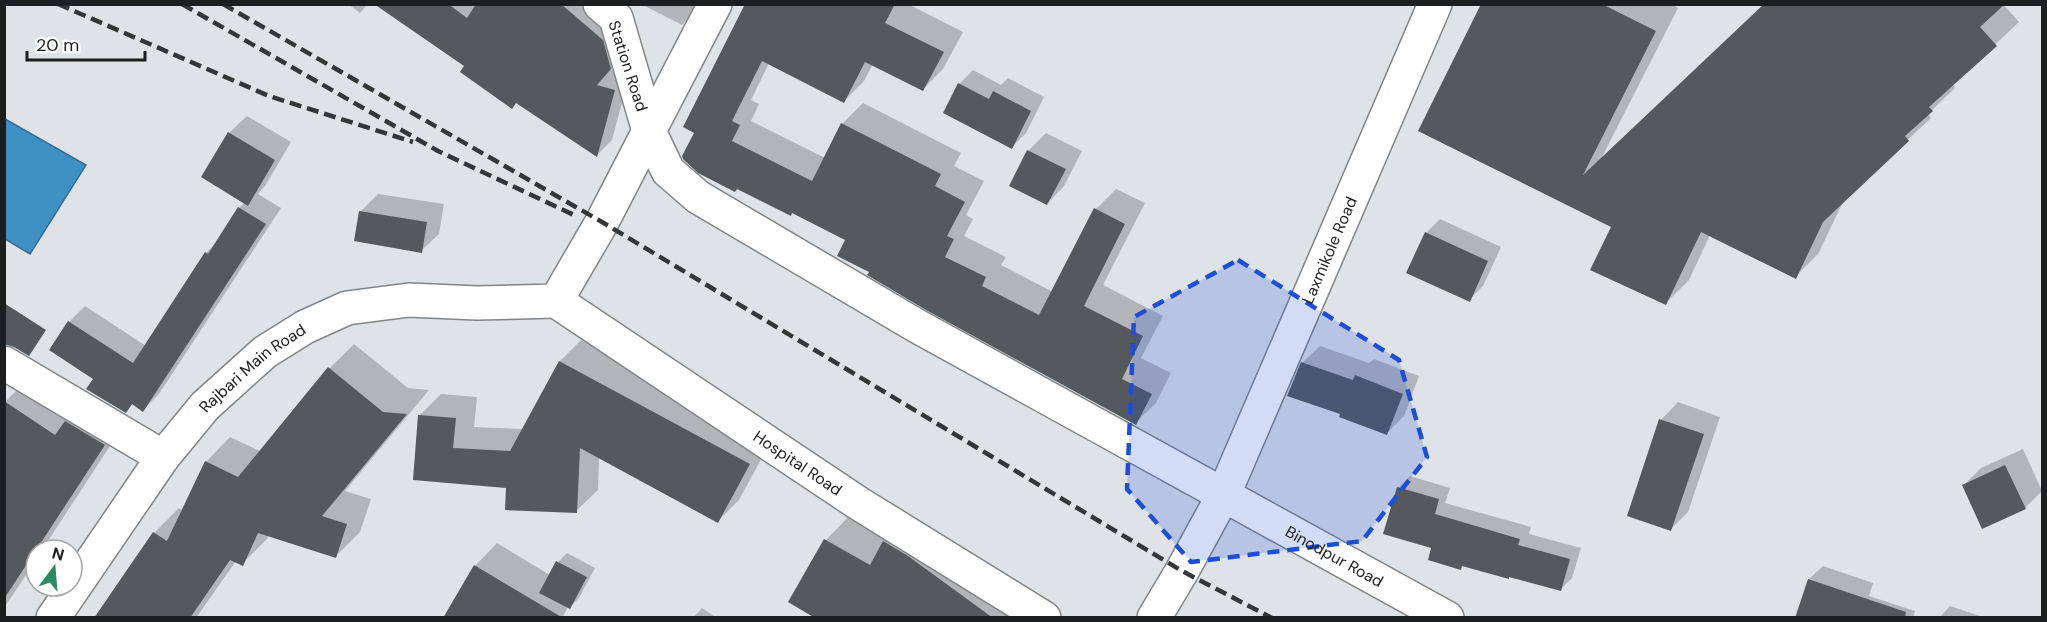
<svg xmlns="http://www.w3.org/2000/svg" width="2047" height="622" font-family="'DM Sans',sans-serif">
	<rect width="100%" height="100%" fill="#dfe2e6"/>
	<!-- water -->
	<path fill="#3f90c5" stroke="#356e93" stroke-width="1.5" d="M 5,119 L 86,165 L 30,254 L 5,239 Z"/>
	<!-- shadow -->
	<g fill="#0003">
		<path d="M 348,4 L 368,4 L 360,13 Z"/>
		<path d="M 376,4 L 593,4 L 626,53 L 611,70 L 629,76 L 612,140 L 597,155 Z"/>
		<path d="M 641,4 L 702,4 L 682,25 Z"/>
		<path d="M 747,4 L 908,4 L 963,32 L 943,69 L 923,89 L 873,64 L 864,81 L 844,101 L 769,63 L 751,100 L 759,104 L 751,121 L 825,158 L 842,124 L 863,103 L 961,153 L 954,166 L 984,181 L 966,215 L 973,219 L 964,236 L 1006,257 L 1001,265 L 1053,292 L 1096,209 L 1116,189 L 1145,203 L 1103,285 L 1163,316 L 1141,358 L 1171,373 L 1156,403 L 1135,423 L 871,272 L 847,240 L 696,132 Z"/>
		<path d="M 1482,4 L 1671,4 L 1678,8 L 1602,157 L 2003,4 L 2019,22 L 1953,84 L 1955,88 L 1928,114 L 1931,118 L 1844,200 L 1818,254 L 1795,277 L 1710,235 L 1689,280 L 1666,303 L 1612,227 Z"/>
		<path d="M 973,70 L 1001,85 L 1008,78 L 1044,97 L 1026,133 L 1012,147 L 959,84 Z"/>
		<path d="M 247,116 L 291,142 L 265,186 L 258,194 L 281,208 L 159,394 L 143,410 L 133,404 L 125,411 L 95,378 L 69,322 L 85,306 L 146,346 L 206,253 L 218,241 L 239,208 L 245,202 L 229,133 Z"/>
		<path d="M 1046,133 L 1082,151 L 1064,186 L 1047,204 L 1011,186 L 1029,150 Z"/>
		<path d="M 378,194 L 444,204 L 439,234 L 421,251 L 360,212 Z"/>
		<path d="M 1440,219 L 1501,247 L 1483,286 L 1469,300 L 1426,233 Z"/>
		<path d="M 581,340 L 770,443 L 739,500 L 718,521 L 599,457 L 598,490 L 576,511 L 507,486 L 414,478 L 420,415 L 441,394 L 477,397 L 474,427 L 523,429 L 560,361 Z"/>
		<path d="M 354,344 L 408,388 L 429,390 L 345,491 L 371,499 L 360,532 L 336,556 L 269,535 L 267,539 L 242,564 L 236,561 L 196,618 L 95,618 L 154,533 L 179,508 L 183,511 L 206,462 L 230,437 L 260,451 L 330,368 Z"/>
		<path d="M 1320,346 L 1369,363 L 1374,359 L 1419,376 L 1404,416 L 1387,433 L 1302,363 Z"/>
		<path d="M 26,381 L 125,423 L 42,550 L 36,550 L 36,560 L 4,608 L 4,403 Z"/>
		<path d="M 1678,402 L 1720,417 L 1688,512 L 1671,529 L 1661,420 Z"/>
		<path d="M 2023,449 L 2042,491 L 2025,508 L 1963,486 L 1981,468 Z"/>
		<path d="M 1410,476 L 1450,488 L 1445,503 L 1531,527 L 1529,534 L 1581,548 L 1572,578 L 1560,590 L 1463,565 L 1460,568 L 1433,547 L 1398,488 Z"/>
		<path d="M 852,513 L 890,536 L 911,515 L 935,530 L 1058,618 L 818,618 L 790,601 L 826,540 Z"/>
		<path d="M 497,543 L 550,575 L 558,562 L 567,553 L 595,568 L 579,598 L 570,607 L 568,607 L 562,618 L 445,618 L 475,566 Z"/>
		<path d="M 1823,566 L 1873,583 L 1869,596 L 1915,611 L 1913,618 L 1797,618 L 1809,579 Z"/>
		<path d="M 1950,606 L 1986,618 L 1939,618 Z"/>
		<path d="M 702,608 L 717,618 L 693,618 Z"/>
	</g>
	<!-- building -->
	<g fill="#56595b">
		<path d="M 374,4 L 448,4 L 467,18 L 476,4 L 561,4 L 603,40 L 611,69 L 597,85 L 615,90 L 597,157 L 516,103 L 512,109 L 460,72 L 464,66 Z"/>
		<path d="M 745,4 L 895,4 L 885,23 L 944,52 L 923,91 L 865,62 L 844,103 L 762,61 L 732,121 L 740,125 L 732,141 L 812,181 L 841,123 L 941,174 L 935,186 L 965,202 L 947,236 L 954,239 L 945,257 L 986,277 L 982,286 L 1039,315 L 1094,208 L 1125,224 L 1084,306 L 1143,336 L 1122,379 L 1152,394 L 1136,425 L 926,310 L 867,275 L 869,272 L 837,256 L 845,240 L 792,213 L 791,216 L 737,189 L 735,192 L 698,173 L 683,159 L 682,156 L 694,133 L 683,127 Z"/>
		<path d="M 1481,4 L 1602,4 L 1656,31 L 1583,175 L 1764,4 L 2005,4 L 1980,27 L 1997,46 L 1929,107 L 1933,111 L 1905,136 L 1909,141 L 1823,222 L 1796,279 L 1701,232 L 1666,305 L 1590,270 L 1611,227 L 1418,131 Z"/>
		<path d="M 958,83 L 989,99 L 993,91 L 1031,111 L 1012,149 L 943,113 Z"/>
		<path d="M 228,132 L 275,160 L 248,206 L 201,177 Z"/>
		<path d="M 1027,150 L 1066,169 L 1047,205 L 1009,186 Z"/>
		<path d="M 238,207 L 266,224 L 143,412 L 132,404 L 126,413 L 86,389 L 93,379 L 49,350 L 68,321 L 133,363 L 205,252 L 208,254 Z"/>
		<path d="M 359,211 L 427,222 L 422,253 L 354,241 Z"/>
		<path d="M 1425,232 L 1488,261 L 1470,302 L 1406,273 Z"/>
		<path d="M 4,303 L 46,330 L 29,356 L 14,347 L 4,344 Z"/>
		<path d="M 559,361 L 750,464 L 718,523 L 580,448 L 577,513 L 505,510 L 506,488 L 413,480 L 418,415 L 456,418 L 453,448 L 510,451 Z"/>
		<path d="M 1301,362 L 1353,380 L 1355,375 L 1403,394 L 1387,435 L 1339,417 L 1340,414 L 1287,396 Z"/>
		<path d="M 328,367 L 383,412 L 407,414 L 322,516 L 347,524 L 336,558 L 258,533 L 243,566 L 230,560 L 190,618 L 94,618 L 153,532 L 167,541 L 205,461 L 238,477 Z"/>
		<path d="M 4,401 L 55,435 L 65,421 L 105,445 L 4,599 Z"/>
		<path d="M 1659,419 L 1704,434 L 1671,531 L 1627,516 Z"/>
		<path d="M 2005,465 L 2026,509 L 1982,529 L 1962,485 Z"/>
		<path d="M 1397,487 L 1439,499 L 1435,514 L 1520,539 L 1518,545 L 1570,559 L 1561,591 L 1509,577 L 1509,579 L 1462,566 L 1461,570 L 1428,560 L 1431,548 L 1383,534 Z"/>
		<path d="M 824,539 L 870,565 L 883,541 L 908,556 L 993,618 L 815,618 L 788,602 Z"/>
		<path d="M 556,561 L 587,577 L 570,609 L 539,593 Z"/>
		<path d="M 474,565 L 563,618 L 443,618 Z"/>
		<path d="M 1808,579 L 1906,612 L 1905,618 L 1795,618 Z"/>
	</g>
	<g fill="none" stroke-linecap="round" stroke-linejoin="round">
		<defs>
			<g id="street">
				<path id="s1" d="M 715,4 L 649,131 L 668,171 L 698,197 L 917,326 L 1447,618"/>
				<path id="s2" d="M 556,301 L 858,503 L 1044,618"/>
				<path d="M 4,363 L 163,457"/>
				<path id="s3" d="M 1154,618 L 1182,571 L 1223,496 L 1435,4"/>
			</g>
			<g id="secondary">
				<path id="s4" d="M 53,618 L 163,457 L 205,406 L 265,352 L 305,327 L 347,308 L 409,300 L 477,303 L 556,301 L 602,222 L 649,131 L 616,18 L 600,4"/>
			</g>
		</defs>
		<!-- street casing -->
		<use href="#street" stroke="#828587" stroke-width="36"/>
		<!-- secondary casing -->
		<use href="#secondary" stroke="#828587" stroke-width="36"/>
		<!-- street -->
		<use href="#street" stroke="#fff" stroke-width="33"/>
		<!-- secondary -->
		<use href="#secondary" stroke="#fff" stroke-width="33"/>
		<!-- rail -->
		<g stroke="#353638" stroke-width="4.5" stroke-dasharray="12 6" stroke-linecap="butt">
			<path d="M 58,4 L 269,96 L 413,142"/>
			<path d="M 182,4 L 438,151 L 576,216"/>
			<path d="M 223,4 L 602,222 L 1182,571 L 1272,618"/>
		</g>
	</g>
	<!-- marked area -->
	<path fill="#1d4ed8" fill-opacity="0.2" stroke="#1d4ed8" stroke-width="4.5" stroke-dasharray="12 8" stroke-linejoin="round" d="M 1238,260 L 1399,360 L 1427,457 L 1362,541 L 1191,562 L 1127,489 L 1134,317 Z"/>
	<g text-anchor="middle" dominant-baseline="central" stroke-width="6" stroke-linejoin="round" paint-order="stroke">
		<!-- street labels -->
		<g font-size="16" fill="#1d1e1f" stroke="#fff">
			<text transform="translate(628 66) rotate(72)">Station Road</text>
			<text stroke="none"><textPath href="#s3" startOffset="408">Laxmikole Road</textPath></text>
			<text stroke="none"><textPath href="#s4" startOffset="322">Rajbari Main Road</textPath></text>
			<text stroke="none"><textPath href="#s2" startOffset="291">Hospital Road</textPath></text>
			<text stroke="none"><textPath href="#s1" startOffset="958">Binodpur Road</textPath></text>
		</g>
	</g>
	<!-- border -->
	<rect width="2047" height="622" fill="none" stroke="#1d1e1f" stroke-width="12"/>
	<!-- north arrow -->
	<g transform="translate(54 568) rotate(16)"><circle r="28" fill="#ffffff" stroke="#a5a5a5" stroke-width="1.5"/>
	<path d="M0-4.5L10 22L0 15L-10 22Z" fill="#298a63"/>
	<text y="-9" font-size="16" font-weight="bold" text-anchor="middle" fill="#1d1e1f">N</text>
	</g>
	<!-- scale -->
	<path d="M27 51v9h118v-9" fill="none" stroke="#1d1e1f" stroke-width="3"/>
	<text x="36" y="51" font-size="18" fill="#1d1e1f" stroke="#ffffff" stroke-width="4.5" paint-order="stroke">20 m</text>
</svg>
